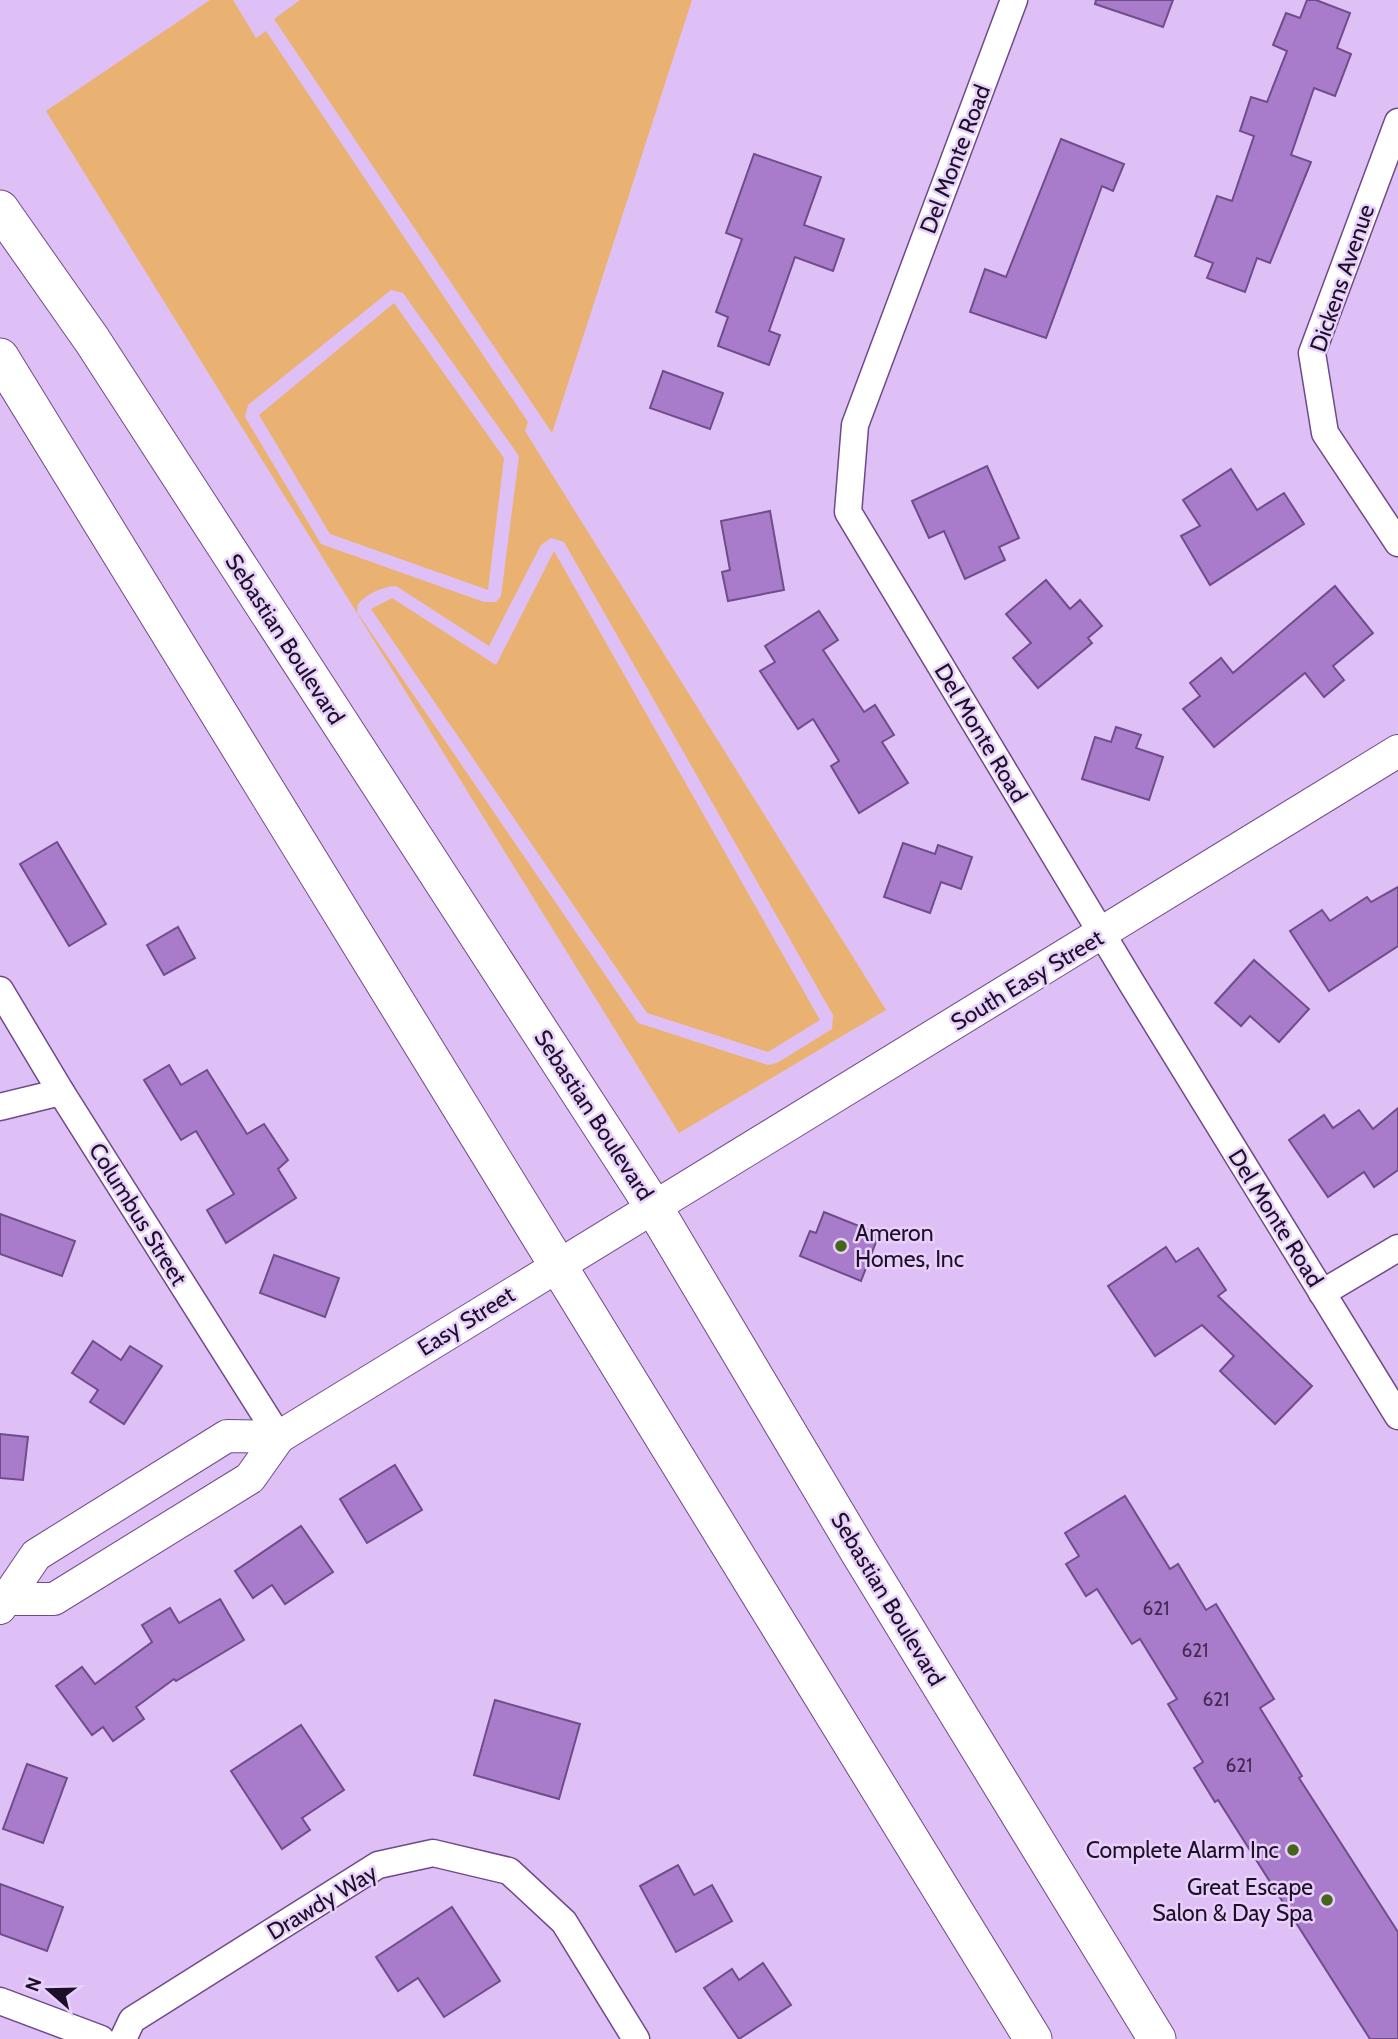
<svg xmlns="http://www.w3.org/2000/svg" width="1398" height="2039" font-family="Cabin,sans-serif">
	<rect width="100%" height="100%" fill="#dec0f7"/>
	<!-- green -->
	<g fill="#e9b272" fill-rule="evenodd">
		<path d="M 210,0 L 233,0 L 256,38 L 266,31 L 528,422 L 525,431 L 886,1010 L 679,1133 L 46,111 ZM 391,290 L 403,293 L 519,456 L 501,596 L 496,602 L 484,602 L 321,544 L 245,417 L 248,405 ZM 551,538 L 564,542 L 833,1015 L 832,1029 L 777,1063 L 768,1065 L 638,1023 L 357,612 L 358,604 C 368,593 382,587 396,586 L 489,646 L 541,545 Z"/>
		<path d="M 300,0 L 692,0 L 552,433 L 274,19 Z"/>
		<path d="M 394,303 L 504,458 L 488,590 L 330,534 L 259,415 Z"/>
		<path d="M 554,551 L 820,1020 L 768,1052 L 647,1013 L 371,609 L 392,598 L 496,665 Z"/>
	</g>
	<!-- building -->
	<g fill="#a97bcb" stroke="#6f4d88" stroke-width="2">
		<path d="M 1096,0 L 1173,0 L 1163,27 L 1095,4 Z"/>
		<path d="M 1307,0 L 1316,0 L 1350,13 L 1337,48 L 1351,54 L 1335,96 L 1314,88 L 1291,155 L 1311,162 L 1270,263 L 1257,258 L 1245,292 L 1207,278 L 1213,263 L 1195,256 L 1217,196 L 1232,201 L 1254,136 L 1240,131 L 1251,97 L 1267,102 L 1287,51 L 1273,45 L 1286,13 L 1300,18 Z"/>
		<path d="M 1061,139 L 1124,164 L 1113,191 L 1102,186 L 1046,338 L 970,312 L 985,269 L 1006,277 Z"/>
		<path d="M 754,154 L 821,177 L 804,225 L 844,239 L 833,271 L 795,257 L 769,331 L 780,335 L 769,365 L 718,346 L 728,317 L 716,312 L 742,239 L 726,233 Z"/>
		<path d="M 663,371 L 723,393 L 710,429 L 650,408 Z"/>
		<path d="M 987,466 L 1019,538 L 999,547 L 1005,560 L 965,579 L 944,531 L 929,538 L 912,501 Z"/>
		<path d="M 1231,469 L 1257,510 L 1284,493 L 1304,524 L 1210,585 L 1181,536 L 1200,526 L 1183,500 Z"/>
		<path d="M 770,511 L 784,590 L 728,601 L 722,572 L 730,570 L 721,521 Z"/>
		<path d="M 1046,580 L 1070,609 L 1080,600 L 1102,626 L 1088,638 L 1092,643 L 1038,688 L 1013,658 L 1031,643 L 1006,614 Z"/>
		<path d="M 1335,586 L 1373,633 L 1333,666 L 1344,680 L 1324,697 L 1305,673 L 1214,747 L 1183,709 L 1200,696 L 1190,683 L 1221,658 L 1233,673 Z"/>
		<path d="M 819,611 L 838,640 L 823,650 L 864,712 L 875,705 L 894,735 L 882,742 L 908,783 L 859,813 L 831,766 L 839,761 L 813,719 L 798,729 L 760,671 L 775,662 L 765,646 Z"/>
		<path d="M 1116,727 L 1141,735 L 1136,748 L 1163,757 L 1149,800 L 1082,779 L 1095,737 L 1111,742 Z"/>
		<path d="M 57,842 L 106,924 L 69,946 L 20,864 Z"/>
		<path d="M 903,843 L 935,854 L 938,845 L 972,857 L 961,889 L 941,882 L 930,913 L 884,897 Z"/>
		<path d="M 1398,887 L 1398,946 L 1329,991 L 1290,931 L 1322,910 L 1330,921 L 1367,897 L 1371,902 Z"/>
		<path d="M 178,927 L 195,958 L 164,975 L 147,945 Z"/>
		<path d="M 1254,960 L 1309,1009 L 1279,1042 L 1250,1016 L 1241,1026 L 1215,1003 Z"/>
		<path d="M 169,1065 L 181,1085 L 207,1070 L 247,1134 L 264,1124 L 288,1160 L 278,1169 L 296,1198 L 226,1243 L 207,1210 L 234,1194 L 196,1131 L 181,1140 L 144,1080 Z"/>
		<path d="M 1398,1108 L 1398,1170 L 1374,1187 L 1364,1172 L 1328,1197 L 1289,1140 L 1324,1115 L 1333,1128 L 1359,1110 L 1373,1129 Z"/>
		<path d="M 824,1212 L 879,1234 L 861,1281 L 800,1256 L 810,1231 L 816,1233 Z"/>
		<path d="M 0,1214 L 75,1241 L 62,1276 L 0,1254 Z"/>
		<path d="M 1166,1247 L 1176,1262 L 1198,1248 L 1226,1290 L 1218,1296 L 1312,1386 L 1275,1424 L 1220,1371 L 1234,1356 L 1202,1325 L 1155,1356 L 1108,1286 Z"/>
		<path d="M 274,1255 L 339,1278 L 325,1317 L 260,1293 Z"/>
		<path d="M 93,1341 L 121,1360 L 130,1346 L 162,1366 L 124,1424 L 90,1402 L 98,1390 L 72,1373 Z"/>
		<path d="M 0,1434 L 28,1437 L 23,1480 L 0,1478 Z"/>
		<path d="M 395,1465 L 422,1510 L 367,1543 L 340,1499 Z"/>
		<path d="M 1125,1496 L 1170,1569 L 1178,1564 L 1206,1610 L 1216,1604 L 1274,1699 L 1260,1708 L 1302,1776 L 1299,1778 L 1398,1932 L 1398,2039 L 1370,2039 L 1218,1800 L 1215,1802 L 1194,1768 L 1203,1762 L 1168,1704 L 1177,1699 L 1140,1639 L 1132,1644 L 1097,1589 L 1086,1596 L 1066,1564 L 1079,1556 L 1065,1533 Z"/>
		<path d="M 301,1526 L 333,1572 L 285,1604 L 272,1585 L 253,1598 L 235,1571 Z"/>
		<path d="M 220,1599 L 244,1640 L 176,1681 L 174,1679 L 136,1707 L 144,1719 L 113,1741 L 103,1727 L 92,1735 L 56,1686 L 82,1667 L 95,1684 L 152,1642 L 142,1625 L 170,1608 L 179,1623 Z"/>
		<path d="M 495,1700 L 580,1724 L 559,1799 L 474,1775 Z"/>
		<path d="M 301,1725 L 344,1790 L 302,1818 L 310,1830 L 282,1849 L 231,1771 Z"/>
		<path d="M 27,1764 L 67,1778 L 43,1843 L 3,1829 Z"/>
		<path d="M 678,1865 L 694,1895 L 712,1885 L 732,1921 L 676,1952 L 640,1886 Z"/>
		<path d="M 0,1884 L 63,1907 L 47,1951 L 0,1934 Z"/>
		<path d="M 452,1907 L 500,1981 L 444,2017 L 418,1978 L 398,1991 L 376,1957 Z"/>
		<path d="M 763,1963 L 791,2005 L 739,2039 L 704,1988 L 732,1969 L 739,1980 Z"/>
	</g>
	<g fill="none" stroke-linecap="round" stroke-linejoin="round">
		<defs>
			<g id="minor">
				<path d="M 1014,0 L 855,425 L 848,512 L 1131,982 L 1398,1416"/>
				<path d="M 1398,122 L 1312,353 L 1325,433 L 1398,543"/>
				<path d="M 0,990 L 61,1092 L 279,1437"/>
				<path d="M 0,1107 L 61,1092"/>
				<path d="M 1322,1293 L 1398,1248"/>
				<path d="M 0,2001 L 101,2039"/>
				<path d="M 123,2039 L 132,2020 L 378,1865 L 433,1853 L 509,1871 L 564,1922 L 636,2039"/>
			</g>
			<g id="tertiary">
				<path d="M 0,1599 L 54,1599 L 250,1478 L 279,1437 L 1398,751"/>
				<path d="M 0,1608 L 36,1555 L 227,1436 L 279,1437"/>
			</g>
			<g id="secondary">
				<path d="M 0,209 L 92,340 L 653,1206 L 859,1552 L 1157,2039"/>
				<path d="M 0,357 L 1033,2039"/>
			</g>
		</defs>
		<!-- minor casing -->
		<use href="#minor" stroke="#6e4b87" stroke-width="29"/>
		<!-- tertiary casing -->
		<use href="#tertiary" stroke="#6e4b87" stroke-width="34"/>
		<!-- secondary casing -->
		<use href="#secondary" stroke="#6e4b87" stroke-width="39"/>
		<!-- minor -->
		<use href="#minor" stroke="#fff" stroke-width="26"/>
		<!-- tertiary -->
		<use href="#tertiary" stroke="#fff" stroke-width="32"/>
		<!-- secondary -->
		<use href="#secondary" stroke="#fff" stroke-width="37"/>
	</g>
	<!-- markers -->
	<g fill="#45651a" stroke="#e7d1fa" stroke-width="2.5">
		<circle cx="841" cy="1246" r="7"/>
		<circle cx="1293" cy="1850" r="7"/>
		<circle cx="1327" cy="1900" r="7"/>
	</g>
	<g text-anchor="middle" dominant-baseline="central" stroke-width="5" stroke-linejoin="round" paint-order="stroke">
		<!-- number labels -->
		<g font-size="19" fill="#412a51">
			<text x="1156" y="1608">621</text>
			<text x="1195" y="1650">621</text>
			<text x="1216" y="1699">621</text>
			<text x="1239" y="1765">621</text>
		</g>
		<!-- street labels -->
		<g font-size="23" fill="#1e0f28" stroke="#e7d1fa">
			<text transform="translate(955 159) rotate(-69)">Del Monte Road</text>
			<text transform="translate(1342 278) rotate(-71)">Dickens Avenue</text>
			<text transform="translate(285 639) rotate(57)">Sebastian Boulevard</text>
			<text transform="translate(981 733) rotate(59)">Del Monte Road</text>
			<text transform="translate(1027 980) rotate(-31)">South Easy Street</text>
			<text transform="translate(594 1115) rotate(57)">Sebastian Boulevard</text>
			<text transform="translate(138 1214) rotate(58)">Columbus Street</text>
			<text transform="translate(1276 1218) rotate(58)">Del Monte Road</text>
			<text transform="translate(466 1321) rotate(-32)">Easy Street</text>
			<text transform="translate(888 1599) rotate(59)">Sebastian Boulevard</text>
			<text transform="translate(322 1902) rotate(-31)">Drawdy Way</text>
		</g>
		<!-- poi labels -->
		<g font-size="23" fill="#1e0f28" stroke="#e7d1fa" text-anchor="end">
			<text x="855" y="1233" text-anchor="start">Ameron<tspan x="855" dy="26">Homes, Inc</tspan></text>
			<text x="1279" y="1850">Complete Alarm Inc</text>
			<text x="1313" y="1887">Great Escape<tspan x="1313" dy="26">Salon &amp; Day Spa</tspan></text>
		</g>
	</g>
	<!-- north arrow -->
	<g transform="translate(49 1990) rotate(290)" stroke="#e7d1fa" stroke-width="5" paint-order="stroke">
	<path d="M0-5L12 26L0 18L-12 26Z" fill="#1e0f28"/>
	<text y="-10" font-size="19" font-weight="bold" text-anchor="middle" fill="#1e0f28">N</text>
	</g>
</svg>
